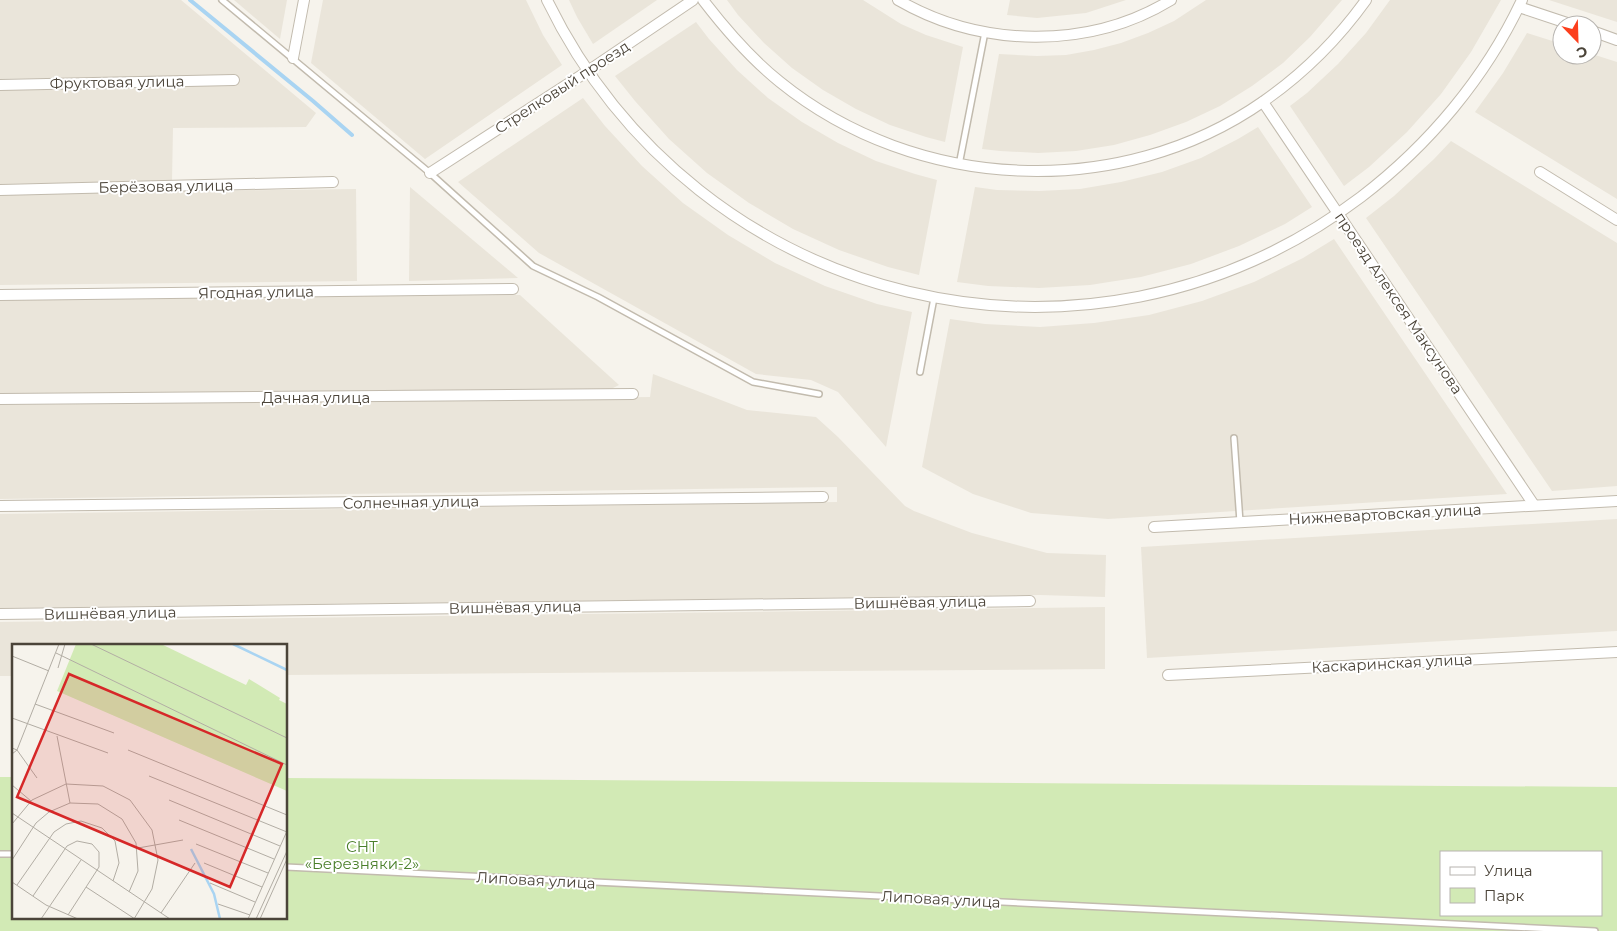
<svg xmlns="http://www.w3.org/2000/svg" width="1617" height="931" font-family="Montserrat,sans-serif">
	<rect width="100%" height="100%" fill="#f6f3ec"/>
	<!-- residential -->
	<g fill="#eae5da">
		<path d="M 0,0 L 181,0 L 316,113 L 306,127 L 173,128 L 172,181 L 0,184 L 0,89 L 237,84 L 237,75 L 0,79 Z"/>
		<path d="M 234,0 L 287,0 L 280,39 Z"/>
		<path d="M 323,0 L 526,0 L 543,35 L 562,65 L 425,159 L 311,63 Z"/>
		<path d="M 569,0 L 657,0 L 593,44 L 577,17 Z"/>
		<path d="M 727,0 L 863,0 L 901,24 L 926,35 L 963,47 L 945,142 L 926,137 L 890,125 L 856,109 L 823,90 L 792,68 L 764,43 L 738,15 Z"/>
		<path d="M 1010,0 L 1126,0 L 1086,13 L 1037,18 L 1007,15 Z"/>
		<path d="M 1206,0 L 1342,0 L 1310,37 L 1283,63 L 1252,86 L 1220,106 L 1186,122 L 1150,135 L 1114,145 L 1076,151 L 1038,153 L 1000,151 L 982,149 L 999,54 L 1037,56 L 1066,55 L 1094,50 L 1121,43 L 1148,33 L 1174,21 Z"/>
		<path d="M 1390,0 L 1501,0 L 1471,52 L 1441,94 L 1407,132 L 1369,167 L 1344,186 L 1290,106 L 1307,93 L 1338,64 L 1366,33 Z"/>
		<path d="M 1549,0 L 1617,0 L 1617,22 Z"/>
		<path d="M 696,22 L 709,39 L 737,70 L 768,98 L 802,122 L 838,143 L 876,161 L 915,174 L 937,180 L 919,275 L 888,267 L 839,250 L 793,229 L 749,203 L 707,173 L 669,139 L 635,101 L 615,76 Z"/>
		<path d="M 1527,33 L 1562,44 L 1562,55 L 1592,55 L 1592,54 L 1617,62 L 1617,199 L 1475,112 L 1503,73 Z"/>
		<path d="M 583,98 L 605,126 L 642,166 L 683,203 L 728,235 L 775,263 L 825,286 L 877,304 L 912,312 L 886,447 L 838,392 L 811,380 L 756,374 L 539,253 L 458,182 Z"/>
		<path d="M 1258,127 L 1312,207 L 1285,224 L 1239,246 L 1191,264 L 1141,277 L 1090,285 L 1039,288 L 988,286 L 957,282 L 975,187 L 997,190 L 1039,191 L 1080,189 L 1121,182 L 1162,172 L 1201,158 L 1238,139 Z"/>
		<path d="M 1451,141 L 1617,243 L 1617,486 L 1552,491 L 1366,218 L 1394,196 L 1434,159 Z"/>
		<path d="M 410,187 L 518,278 L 409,281 Z"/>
		<path d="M 356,189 L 357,281 L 0,285 L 0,193 Z"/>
		<path d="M 1334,239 L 1507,494 L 1108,519 L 1031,513 L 973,494 L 922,467 L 950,319 L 985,324 L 1040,327 L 1094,323 L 1149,315 L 1202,301 L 1254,282 L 1303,258 Z"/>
		<path d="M 520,295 L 619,385 L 607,391 L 0,396 L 0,299 Z"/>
		<path d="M 653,374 L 747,410 L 816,417 L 838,437 L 905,506 L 914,511 L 972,533 L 1047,553 L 1106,555 L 1105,597 L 1040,595 L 0,608 L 0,514 L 837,502 L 837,487 L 0,499 L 0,405 L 650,397 Z"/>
		<path d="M 1617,519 L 1617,631 L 1147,658 L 1141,547 Z"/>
		<path d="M 1105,607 L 1105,669 L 286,675 L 286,645 L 14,645 L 14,676 L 0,676 L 0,622 Z"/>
	</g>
	<!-- green -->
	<path fill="#d2eab5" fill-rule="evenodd" d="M 0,777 L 14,777 L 14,917 L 286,917 L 286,778 L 1617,787 L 1617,931 L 0,931 ZM 1441,852 L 1601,852 L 1601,915 L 1441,915 Z"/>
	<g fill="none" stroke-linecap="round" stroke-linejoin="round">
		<!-- stream -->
		<path stroke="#a9d4f2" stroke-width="4" d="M 190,0 L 313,101 L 352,135"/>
		<defs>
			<g id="lane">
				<path d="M 222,0 L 430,173 L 533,266 L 598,297 L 753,382 L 819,394"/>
				<path d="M 959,165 L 985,32"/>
				<path d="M 920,372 L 934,298"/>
				<path d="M 1234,438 L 1240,522"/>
				<path d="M 0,854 L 14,854"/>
				<path d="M 286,867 L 1595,931"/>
			</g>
			<g id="street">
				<path d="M 547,0 C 697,309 1088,403 1361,197 C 1429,145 1486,77 1522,0"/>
				<path d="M 703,0 C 726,30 750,58 780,82 C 916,192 1120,202 1264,101 C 1304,73 1338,39 1366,0"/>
				<path d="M 898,0 C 981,48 1089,50 1171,0"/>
				<path d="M 1519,7 L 1573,25"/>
				<path d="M 1592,31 L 1617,40"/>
				<path d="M 293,58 L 304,0"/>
				<path d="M 0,85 L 234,80"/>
				<path d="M 1263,102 L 1534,505"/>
				<path d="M 1540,172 L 1617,220"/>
				<path d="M 430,173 L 588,71 L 693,0"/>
				<path d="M 0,190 L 333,182"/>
				<path d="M 0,295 L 513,289"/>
				<path d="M 0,399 L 633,394"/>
				<path d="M 0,506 L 823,497"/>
				<path d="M 1154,527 L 1617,501"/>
				<path d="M 0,614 L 1030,601"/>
				<path d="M 1168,675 L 1617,652"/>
			</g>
		</defs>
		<!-- lane casing -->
		<use href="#lane" stroke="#c2bbae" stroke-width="8"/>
		<!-- street casing -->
		<use href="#street" stroke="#c2bbae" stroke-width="12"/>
		<!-- lane -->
		<use href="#lane" stroke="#fff" stroke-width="5"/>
		<!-- street -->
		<use href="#street" stroke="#fff" stroke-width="10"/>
	</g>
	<g text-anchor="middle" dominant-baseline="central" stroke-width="4" stroke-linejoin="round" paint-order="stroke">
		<!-- street labels -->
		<g font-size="15" fill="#4b4439" stroke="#fff">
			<text transform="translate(117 82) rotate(-1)">Фруктовая улица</text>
			<text transform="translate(562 87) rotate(-33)">Стрелковый проезд</text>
			<text transform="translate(166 186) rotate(-1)">Берёзовая улица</text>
			<text transform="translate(256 292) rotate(-1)">Ягодная улица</text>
			<text transform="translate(1399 303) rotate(56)">проезд Алексея Максунова</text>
			<text x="316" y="397">Дачная улица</text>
			<text transform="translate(411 502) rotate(-1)">Солнечная улица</text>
			<text transform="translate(1385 514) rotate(-3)">Нижневартовская улица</text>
			<text transform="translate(920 602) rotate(-1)">Вишнёвая улица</text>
			<text transform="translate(515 607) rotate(-1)">Вишнёвая улица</text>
			<text transform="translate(110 613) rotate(-1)">Вишнёвая улица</text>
			<text transform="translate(1392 663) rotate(-3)">Каскаринская улица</text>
			<text transform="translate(536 880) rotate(3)">Липовая улица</text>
			<text transform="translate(941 899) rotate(3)">Липовая улица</text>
		</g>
		<!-- park labels -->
		<g font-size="15" fill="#4a7f2a" stroke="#fff">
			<text x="362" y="846">СНТ<tspan x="362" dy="17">«Березняки-2»</tspan></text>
		</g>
	</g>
	<!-- overview -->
	<g transform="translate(12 644)">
		<rect width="275" height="275" fill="#f6f3ec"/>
		<path d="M 64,0 L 149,0 L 234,41 L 237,35 L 268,54 L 267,56 L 275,60 L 275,147 L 45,47 Z" fill="#d2eab5"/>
		<path fill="none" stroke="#a9d4f2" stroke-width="2.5" d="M 221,0 L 275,26M 179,205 L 202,250 L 208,275"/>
		<path fill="none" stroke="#b2ada4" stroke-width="1" d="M 79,0 L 275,94M 44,9 L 275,121M 0,12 L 37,27M 46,24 L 53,0M 23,60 L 102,89M 0,74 L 96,109M 45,92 L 58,159M 0,104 L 5,106 L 25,134M 116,106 L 275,171M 0,110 L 5,106 L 47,0M 137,132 L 275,188M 0,141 L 19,157M 157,156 L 268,202M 0,169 L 158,275M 167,176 L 262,215M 0,180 L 20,156 L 54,140 L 91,142 L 118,156 L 140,186 L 146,216 L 140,245 L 122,275M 184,200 L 256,229M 126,204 L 171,196M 0,216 L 24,179 L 37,168 L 58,159 L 86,160 L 110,175 L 124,199 L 126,227 L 117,248M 192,219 L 250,243M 0,238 L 34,261 L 66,275M 198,239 L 243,258M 5,241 L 42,188 L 54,180 L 69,177 L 90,184 L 103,197 L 107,219 L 101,237M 74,243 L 123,275M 21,252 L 55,202 L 65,197 L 80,200 L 87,208 L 87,223 L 56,271M 206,260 L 238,271M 149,269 L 183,219M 29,275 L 69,216M 236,275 L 275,187M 244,275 L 275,207M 248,275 L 275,215"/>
		<path fill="#d62828" fill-opacity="0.15" stroke="#d62828" stroke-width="2.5" d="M 57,30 L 270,120 L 218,243 L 5,153 Z"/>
		<rect width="275" height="275" fill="none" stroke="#4b4439" stroke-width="2.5"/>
	</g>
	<!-- legend -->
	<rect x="1440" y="851" width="162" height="65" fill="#ffffff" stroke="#b7b4b0"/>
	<rect x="1450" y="867" width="25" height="8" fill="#ffffff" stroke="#b7b4b0"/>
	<text x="1484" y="876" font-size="15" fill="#4b4439">Улица</text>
	<rect x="1450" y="888" width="25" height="15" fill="#d2eab5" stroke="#b7b4b0"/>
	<text x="1484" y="901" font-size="15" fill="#4b4439">Парк</text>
	<!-- north arrow -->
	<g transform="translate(1577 40) rotate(157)"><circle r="24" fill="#ffffff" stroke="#b7b4b0"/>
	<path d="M0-4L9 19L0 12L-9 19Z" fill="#fc3f1d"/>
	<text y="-8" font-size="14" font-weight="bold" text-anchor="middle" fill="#4b4439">С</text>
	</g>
</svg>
